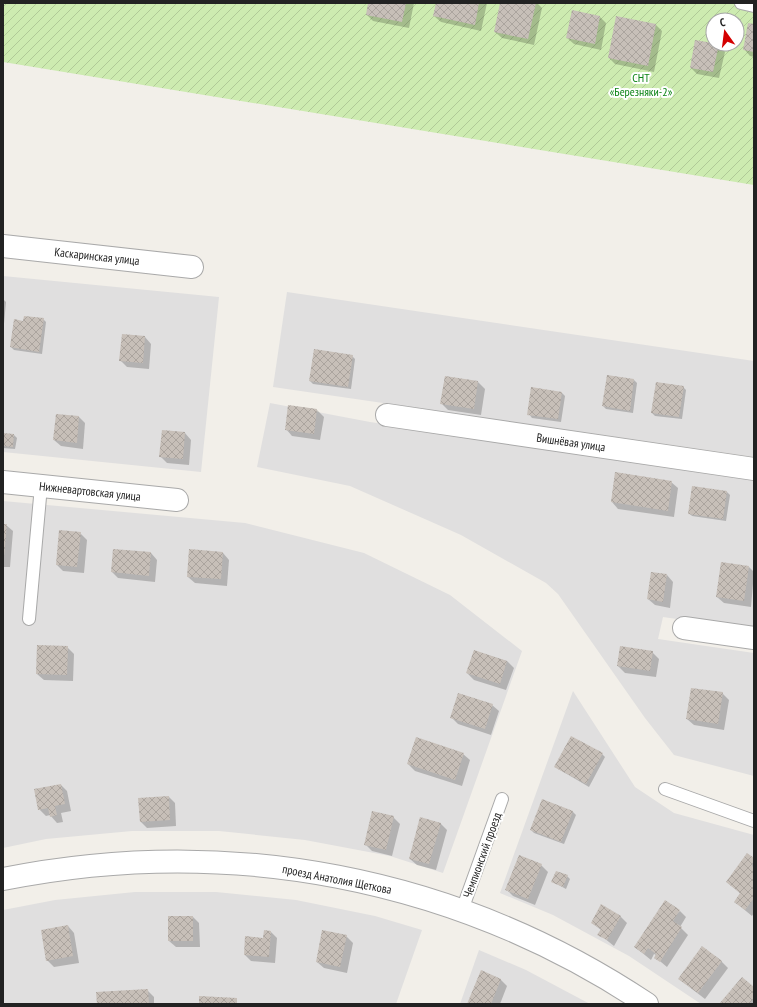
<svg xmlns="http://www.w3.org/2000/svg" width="757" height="1007" font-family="'PT Sans Narrow',sans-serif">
	<defs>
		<pattern id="garden-furrows" width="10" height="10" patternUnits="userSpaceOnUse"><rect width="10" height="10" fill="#cdebb0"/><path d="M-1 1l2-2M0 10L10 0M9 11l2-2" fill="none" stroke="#b0c997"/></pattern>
		<pattern id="building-cross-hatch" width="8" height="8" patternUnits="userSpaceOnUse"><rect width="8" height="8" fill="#c7bfb8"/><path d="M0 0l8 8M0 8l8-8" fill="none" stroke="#aba49e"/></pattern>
	</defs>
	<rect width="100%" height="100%" fill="#f2efe9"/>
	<!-- residential -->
	<g fill="#e0dfdf">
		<path d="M 3,276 L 219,297 L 201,472 L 3,452 Z"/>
		<path d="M 287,292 L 754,361 L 754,457 L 273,387 Z"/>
		<path d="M 270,403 L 370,422 L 754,478 L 754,630 L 663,617 L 658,639 L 754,653 L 754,776 L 674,755 L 645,718 L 558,594 L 546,583 L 461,535 L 350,486 L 257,467 Z"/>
		<path d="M 3,501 L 245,523 L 364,553 L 450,595 L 522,651 L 443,873 L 390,856 L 305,840 L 219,831 L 132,831 L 46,839 L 3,848 Z"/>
		<path d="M 573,691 L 635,787 L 674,813 L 754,835 L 754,1004 L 701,1004 L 629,956 L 553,915 L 500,893 Z"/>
		<path d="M 135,892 L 216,892 L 296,900 L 375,916 L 422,930 L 396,1004 L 3,1004 L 3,910 L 55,900 Z"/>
		<path d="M 479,950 L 526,970 L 590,1004 L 460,1004 Z"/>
	</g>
	<!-- garden -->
	<path fill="url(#garden-furrows)" fill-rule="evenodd" d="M 3,3 L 754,3 L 754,185 L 3,62 ZM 713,20 L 737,20 L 737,44 L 713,44 Z"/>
	<!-- shadow -->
	<g fill="#0003">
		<path d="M 369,3 L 414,3 L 409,28 L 373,21 L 367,15 Z"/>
		<path d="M 437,3 L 487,3 L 481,31 L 441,22 L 434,16 Z"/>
		<path d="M 501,3 L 537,3 L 542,8 L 534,45 L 502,38 L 495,32 Z"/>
		<path d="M 600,17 L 606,23 L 601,50 L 574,44 L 567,38 Z"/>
		<path d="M 617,17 L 656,25 L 662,31 L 654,72 L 615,64 L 609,58 Z"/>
		<path d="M 754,25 L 754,57 L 750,56 L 744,49 Z"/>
		<path d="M 718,45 L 725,52 L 719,78 L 697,74 L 691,68 Z"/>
		<path d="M 3,299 L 6,302 L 4,324 L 3,324 Z"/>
		<path d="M 43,319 L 46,322 L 42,354 L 14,350 L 11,347 Z"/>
		<path d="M 145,337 L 151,344 L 149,369 L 127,367 L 120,360 Z"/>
		<path d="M 352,356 L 355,359 L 351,389 L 313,384 L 310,381 Z"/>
		<path d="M 608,376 L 634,380 L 637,383 L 633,413 L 606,409 L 603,406 Z"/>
		<path d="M 445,377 L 478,382 L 485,389 L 481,415 L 448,410 L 441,403 Z"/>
		<path d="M 683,387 L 686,390 L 682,419 L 655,416 L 652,413 Z"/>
		<path d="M 562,393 L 565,396 L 561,422 L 532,418 L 529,414 Z"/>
		<path d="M 289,406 L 317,410 L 324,417 L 320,440 L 292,436 L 286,429 Z"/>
		<path d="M 79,417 L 85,423 L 83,449 L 61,446 L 54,440 Z"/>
		<path d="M 185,433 L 191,440 L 189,465 L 167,463 L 160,456 Z"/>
		<path d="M 3,434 L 14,435 L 17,438 L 15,449 L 3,448 Z"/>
		<path d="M 616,474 L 671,482 L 678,488 L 674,517 L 618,509 L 612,502 Z"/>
		<path d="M 693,487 L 727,492 L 730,495 L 726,521 L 692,516 L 689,513 Z"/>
		<path d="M 3,525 L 6,525 L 13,531 L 10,567 L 3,567 Z"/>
		<path d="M 80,533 L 87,540 L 84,573 L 63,571 L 57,565 Z"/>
		<path d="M 151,553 L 157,560 L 155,582 L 118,578 L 112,572 Z"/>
		<path d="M 223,553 L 229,560 L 227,586 L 195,583 L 188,577 Z"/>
		<path d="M 749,567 L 754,572 L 751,607 L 724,603 L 717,597 Z"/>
		<path d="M 667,575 L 673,582 L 670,608 L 655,605 L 648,599 Z"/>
		<path d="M 67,647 L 74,654 L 73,681 L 44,680 L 37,674 Z"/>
		<path d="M 474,651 L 507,661 L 514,668 L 506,690 L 474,680 L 467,673 Z"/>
		<path d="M 652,652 L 659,659 L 656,677 L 625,673 L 618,666 Z"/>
		<path d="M 722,693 L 729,700 L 724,730 L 694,725 L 687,719 Z"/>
		<path d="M 492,705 L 499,711 L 491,735 L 458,724 L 451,717 Z"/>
		<path d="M 463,754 L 470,760 L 462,786 L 415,771 L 408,764 Z"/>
		<path d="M 602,754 L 605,757 L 589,787 L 555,767 Z"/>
		<path d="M 61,785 L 67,791 L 71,811 L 61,813 L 63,822 L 57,823 L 50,815 L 46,816 L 39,809 Z"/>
		<path d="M 169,797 L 175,803 L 176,826 L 147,828 L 141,822 Z"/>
		<path d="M 573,812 L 576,815 L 564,844 L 534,833 L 531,830 Z"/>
		<path d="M 393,817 L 400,824 L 392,856 L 372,851 L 366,845 Z"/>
		<path d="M 440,823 L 447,830 L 436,870 L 417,865 L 410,859 Z"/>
		<path d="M 748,854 L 754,859 L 754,913 L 752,916 L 735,902 L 741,894 L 727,882 Z"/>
		<path d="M 541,865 L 548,872 L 535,905 L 513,896 L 506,889 Z"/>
		<path d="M 567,876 L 570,879 L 566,889 L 553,882 Z"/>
		<path d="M 680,911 L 686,917 L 680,927 L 688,935 L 667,967 L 655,957 L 656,955 L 654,954 L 651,960 L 635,947 Z"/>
		<path d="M 193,917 L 199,923 L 200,947 L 176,947 L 169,941 Z"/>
		<path d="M 621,917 L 627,923 L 614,946 L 599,934 L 601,930 L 592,923 Z"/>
		<path d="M 68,926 L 74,933 L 79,963 L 54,967 L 47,960 Z"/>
		<path d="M 271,932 L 277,938 L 275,963 L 251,961 L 245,955 Z"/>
		<path d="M 346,936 L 353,943 L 347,973 L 324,968 L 317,962 Z"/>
		<path d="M 721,961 L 728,968 L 705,999 L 679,979 Z"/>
		<path d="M 482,972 L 501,980 L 507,986 L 500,1004 L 468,1004 Z"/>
		<path d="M 754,988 L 754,1004 L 720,1004 Z"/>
		<path d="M 147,990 L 154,997 L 154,1004 L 98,1004 Z"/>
	</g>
	<!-- building -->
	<g fill="url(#building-cross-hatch)">
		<path d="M 368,3 L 406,3 L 402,22 L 366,15 Z"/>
		<path d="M 436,3 L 479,3 L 475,25 L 433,16 Z"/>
		<path d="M 500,3 L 536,3 L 528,39 L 494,32 Z"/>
		<path d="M 572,10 L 600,16 L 595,44 L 566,38 Z"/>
		<path d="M 616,16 L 656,24 L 648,66 L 608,58 Z"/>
		<path d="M 748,23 L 754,24 L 754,52 L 743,50 Z"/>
		<path d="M 695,40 L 719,44 L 713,72 L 690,68 Z"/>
		<path d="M 24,316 L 44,318 L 39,352 L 10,347 L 14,319 L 23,321 Z"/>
		<path d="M 122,334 L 145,336 L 143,363 L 119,361 Z"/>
		<path d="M 314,349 L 353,355 L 348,387 L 309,381 Z"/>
		<path d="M 607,375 L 634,379 L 630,411 L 602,406 Z"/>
		<path d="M 445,376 L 478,381 L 474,409 L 440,404 Z"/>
		<path d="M 656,382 L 684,386 L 679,417 L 651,413 Z"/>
		<path d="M 531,387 L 562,392 L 558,419 L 527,415 Z"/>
		<path d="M 288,405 L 317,409 L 314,434 L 285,430 Z"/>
		<path d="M 56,414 L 79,416 L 77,443 L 53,440 Z"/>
		<path d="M 162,430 L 185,432 L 183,459 L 159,457 Z"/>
		<path d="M 3,433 L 14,434 L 13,447 L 3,446 Z"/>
		<path d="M 615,472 L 672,481 L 668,511 L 611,502 Z"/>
		<path d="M 692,486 L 727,491 L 723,519 L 688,514 Z"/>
		<path d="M 3,524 L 7,524 L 4,557 L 3,557 Z"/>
		<path d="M 59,530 L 81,532 L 77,567 L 56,565 Z"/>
		<path d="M 113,549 L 151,552 L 149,576 L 111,572 Z"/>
		<path d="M 189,549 L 223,552 L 221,579 L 187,577 Z"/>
		<path d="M 721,562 L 749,566 L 744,601 L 716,597 Z"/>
		<path d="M 651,572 L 667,574 L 663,602 L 647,599 Z"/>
		<path d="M 37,645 L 68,646 L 67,675 L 36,674 Z"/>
		<path d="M 620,646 L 653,651 L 650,671 L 617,666 Z"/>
		<path d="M 474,650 L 507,661 L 500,684 L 466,673 Z"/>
		<path d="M 691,688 L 723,692 L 718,724 L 686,719 Z"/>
		<path d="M 458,693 L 493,704 L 485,729 L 450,718 Z"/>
		<path d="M 571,736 L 603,753 L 586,784 L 554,767 Z"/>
		<path d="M 416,737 L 464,753 L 455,780 L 407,764 Z"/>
		<path d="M 61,784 L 65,804 L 55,806 L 57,815 L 50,817 L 48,808 L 38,810 L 34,789 Z"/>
		<path d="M 169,796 L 170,820 L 140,822 L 138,798 Z"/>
		<path d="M 542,799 L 573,811 L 561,842 L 530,830 Z"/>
		<path d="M 372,811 L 394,816 L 386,850 L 364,845 Z"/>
		<path d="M 420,817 L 441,823 L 429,864 L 409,859 Z"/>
		<path d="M 747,853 L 754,858 L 752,866 L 754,868 L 754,898 L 745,910 L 734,902 L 740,893 L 726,882 Z"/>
		<path d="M 519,855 L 542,864 L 528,899 L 505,890 Z"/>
		<path d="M 556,871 L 568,875 L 563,887 L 551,882 Z"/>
		<path d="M 665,900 L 680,910 L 673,921 L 682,927 L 660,962 L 654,958 L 656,954 L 648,948 L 644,954 L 634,947 Z"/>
		<path d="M 601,904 L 621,916 L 607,940 L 597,935 L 601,929 L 591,923 Z"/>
		<rect x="168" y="916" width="25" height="25"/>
		<path d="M 68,925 L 73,956 L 46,961 L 41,930 Z"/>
		<path d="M 264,930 L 271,931 L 269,957 L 244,955 L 245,936 L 263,938 Z"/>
		<path d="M 322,930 L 347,935 L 340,967 L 316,962 Z"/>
		<path d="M 702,946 L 722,961 L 698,993 L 678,979 Z"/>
		<path d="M 481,970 L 501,979 L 491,1004 L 467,1004 Z"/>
		<path d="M 742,977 L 754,987 L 754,998 L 749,1004 L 719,1004 Z"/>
		<path d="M 148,989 L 149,1004 L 97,1004 L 96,992 Z"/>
		<path d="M 199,996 L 237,998 L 237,1004 L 199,1004 Z"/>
	</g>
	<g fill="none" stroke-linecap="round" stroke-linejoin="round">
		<defs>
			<g id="lane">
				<path d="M 741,3 L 754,6"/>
				<path d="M 29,619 L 41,486"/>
				<path d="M 665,789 L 754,821"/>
				<path d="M 462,910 L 502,799"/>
			</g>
			<g id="street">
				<path d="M 3,246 L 192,267"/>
				<path d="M 387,415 L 754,469"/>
				<path d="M 3,482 L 177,500"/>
				<path d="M 684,628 L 754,638"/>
				<path d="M 3,879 C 228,834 455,876 647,1004"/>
			</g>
		</defs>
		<!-- lane casing -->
		<use href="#lane" stroke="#a9a9a9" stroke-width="14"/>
		<!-- street casing -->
		<use href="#street" stroke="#a9a9a9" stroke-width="24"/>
		<!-- lane -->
		<use href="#lane" stroke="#fff" stroke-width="12"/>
		<!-- street -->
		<use href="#street" stroke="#fff" stroke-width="22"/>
	</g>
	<g text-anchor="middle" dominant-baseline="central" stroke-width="4" stroke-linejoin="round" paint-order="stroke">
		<!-- park labels -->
		<g font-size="12" fill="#0c8416" stroke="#fff">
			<text x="641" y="77">СНТ<tspan x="641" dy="14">«Березняки-2»</tspan></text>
		</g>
		<!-- street labels -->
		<g font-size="12" fill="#222" stroke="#fff">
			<text transform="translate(97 256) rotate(6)">Каскаринская улица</text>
			<text transform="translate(571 442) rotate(8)">Вишнёвая улица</text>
			<text transform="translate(90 491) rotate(6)">Нижневартовская улица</text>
			<text transform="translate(482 855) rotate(-70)">Чемпионский проезд</text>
			<text transform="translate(337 879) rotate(11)">проезд Анатолия Щеткова</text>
		</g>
	</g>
	<!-- border -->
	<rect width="757" height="1007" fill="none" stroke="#222222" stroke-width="8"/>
	<!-- north arrow -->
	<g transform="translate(725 32) rotate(346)"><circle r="19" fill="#ffffff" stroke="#a7a7a7"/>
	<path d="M0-3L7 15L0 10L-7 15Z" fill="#d40000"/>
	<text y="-6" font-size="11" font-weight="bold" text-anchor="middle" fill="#222222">С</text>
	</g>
</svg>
